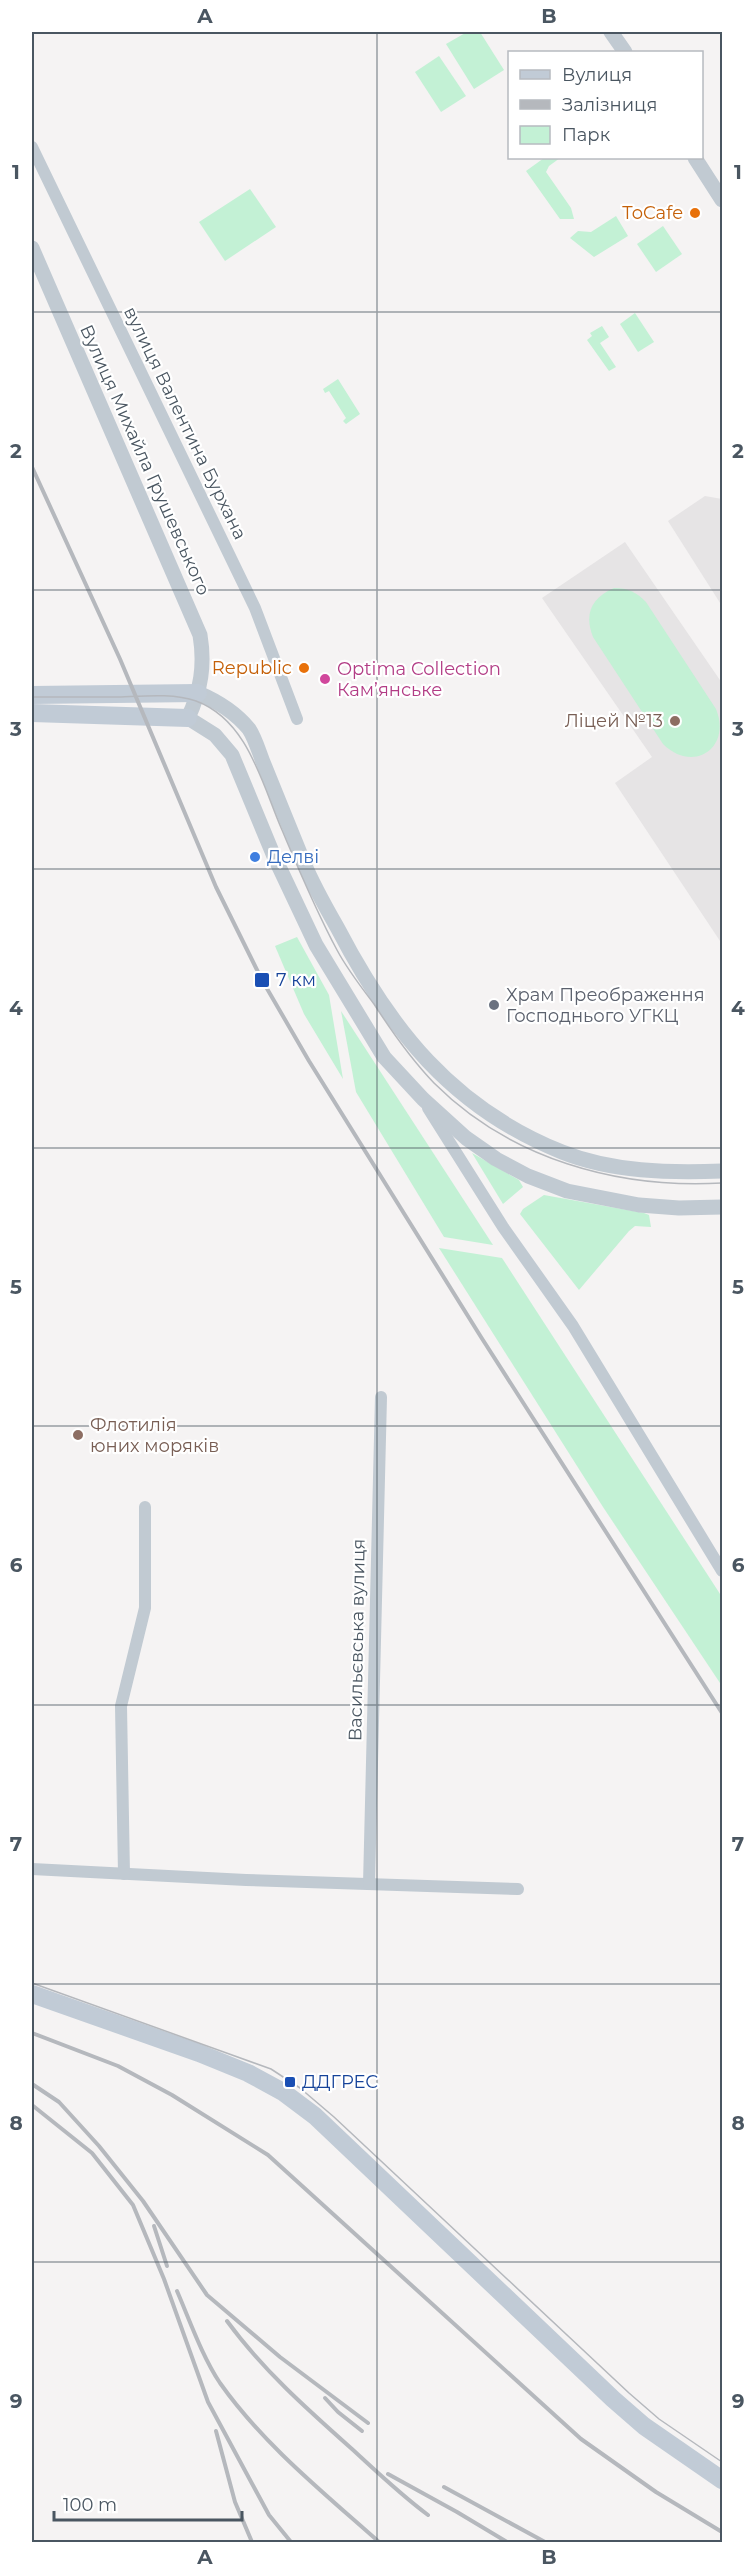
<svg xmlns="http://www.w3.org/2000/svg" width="754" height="2574" font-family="Montserrat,sans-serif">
	<rect width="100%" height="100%" fill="#f5f3f3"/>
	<!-- education -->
	<g fill="#e6e4e5">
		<path d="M 705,496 L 722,499 L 722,606 L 668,521 Z"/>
		<path d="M 625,542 L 722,683 L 722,944 L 615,783 L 652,757 L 542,598 Z"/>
	</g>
	<!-- green -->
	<g fill="#c3f1d5">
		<path d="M 467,32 L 480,32 L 504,70 L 474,89 L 446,44 Z"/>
		<path d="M 439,56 L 466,96 L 441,112 L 415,72 Z"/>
		<path d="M 544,158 L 560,158 L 549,166 L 546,172 L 571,208 L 574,219 L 560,219 L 526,171 Z"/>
		<path d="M 250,189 L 276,227 L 225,261 L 199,222 Z"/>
		<path d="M 616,216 L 628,236 L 594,257 L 570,238 L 578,231 L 591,232 Z"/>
		<path d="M 663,226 L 682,254 L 656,272 L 637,244 Z"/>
		<path d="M 635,313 L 654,342 L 638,352 L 620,324 Z"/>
		<path d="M 602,326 L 609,337 L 600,343 L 616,367 L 609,371 L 587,340 L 592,336 L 590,333 Z"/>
		<path d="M 338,379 L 360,414 L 346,424 L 343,421 L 346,418 L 329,391 L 325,393 L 323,389 Z"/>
		<path d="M 614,588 C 628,588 636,592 646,602 L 716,709 C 732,748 693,774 663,744 L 593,637 C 584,614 591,598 614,588 Z"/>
		<path d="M 297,937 L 329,995 L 343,1079 L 304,1014 L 275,946 Z"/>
		<path d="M 341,1011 L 493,1245 L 444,1237 L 356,1092 Z"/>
		<path d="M 472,1153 L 519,1180 L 523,1187 L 503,1204 Z"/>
		<path d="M 544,1195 L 644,1213 L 649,1215 L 651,1227 L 635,1226 L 629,1231 L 579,1290 L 520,1214 L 523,1209 Z"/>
		<path d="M 439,1248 L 502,1258 L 722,1597 L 722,1686 L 603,1507 Z"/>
	</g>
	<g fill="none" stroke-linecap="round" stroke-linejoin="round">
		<!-- minor -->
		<g stroke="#c1cad2" stroke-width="12">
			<path d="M 32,147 L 255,608 L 297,719"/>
			<path d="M 428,1108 L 503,1227 L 573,1326 L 722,1571"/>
			<path d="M 32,1869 L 246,1880 L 518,1889"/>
			<path d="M 124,1874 L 121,1706 L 145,1608 L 145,1507"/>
			<path d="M 369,1884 L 381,1397"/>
		</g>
		<!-- tertiary -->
		<g stroke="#c1cad2" stroke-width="15">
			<path d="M 611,32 L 625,52"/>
			<path d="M 695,158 L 722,200"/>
			<path d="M 32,248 L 200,635 C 205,665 201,690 188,718 L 215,735 L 232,755 L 273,854 L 316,945 L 384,1057 L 423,1099 L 466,1138 L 496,1159 L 528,1176 L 567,1191 L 639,1205 L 679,1208 L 722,1207"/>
			<path d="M 198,693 C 217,701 235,712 249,729 C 255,738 259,752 263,762 C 277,796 290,829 304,863 C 313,885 325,906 337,927 C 390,1029 452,1108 562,1152 C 612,1172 669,1173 722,1171"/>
		</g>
		<!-- secondary -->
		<g stroke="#c1cbd6" stroke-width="18">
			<path d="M 32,695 L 198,693"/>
			<path d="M 32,713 L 188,718"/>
			<path d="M 32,1994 L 199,2053 L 248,2073 L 283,2092 L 315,2116 L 613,2399 L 644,2426 L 722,2480"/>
		</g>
		<!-- tram -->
		<g stroke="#b5b8bd" stroke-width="1.5">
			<path d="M 32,697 C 61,697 91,697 121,697 C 144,696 174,693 196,701 C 248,720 262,784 282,830 C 299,870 316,911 337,950 C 347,969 361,987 374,1004 C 392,1032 411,1059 434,1083 C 510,1159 617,1189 722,1183"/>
			<path d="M 32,1983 L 271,2069 L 300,2088 L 334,2117 L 629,2393 L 659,2419 L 722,2462"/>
		</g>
		<!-- rail -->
		<g stroke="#b5b8bd" stroke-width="4">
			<path d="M 32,467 L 120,659 L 216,887 L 262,980 L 309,1061 L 481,1337 L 722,1713"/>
			<path d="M 32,2033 L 118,2066 L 172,2095 L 268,2155 L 581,2439 L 656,2492 L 722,2532"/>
			<path d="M 32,2084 L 59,2102 L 99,2146 L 143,2201 L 207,2295 L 280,2357 L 368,2423"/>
			<path d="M 32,2105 L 92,2153 L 133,2205 L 164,2279 L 208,2402 L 269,2515 L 291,2542"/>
			<path d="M 154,2226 L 167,2266"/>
			<path d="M 177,2291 C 190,2321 202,2356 220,2383 C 263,2444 324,2493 379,2542"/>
			<path d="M 227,2321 C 263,2370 307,2409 352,2449 C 377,2472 401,2495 428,2515"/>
			<path d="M 325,2398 L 338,2412 L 362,2431"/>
			<path d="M 216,2431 L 235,2502 L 252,2542"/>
			<path d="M 388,2474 L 457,2512 L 507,2542"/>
			<path d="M 444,2487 L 545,2542"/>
		</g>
	</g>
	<!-- grid -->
	<path fill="none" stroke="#4a5661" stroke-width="1.5" stroke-opacity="0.55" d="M 377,32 L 377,2542M 32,312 L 722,312M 32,590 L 722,590M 32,869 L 722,869M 32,1148 L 722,1148M 32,1426 L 722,1426M 32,1705 L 722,1705M 32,1984 L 722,1984M 32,2262 L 722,2262"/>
	<!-- markers -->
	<g fill="#e8710a" stroke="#fff" stroke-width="2">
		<circle cx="695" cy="213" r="6"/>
		<circle cx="304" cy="668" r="6"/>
	</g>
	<circle fill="#d1479c" stroke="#fff" stroke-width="2" cx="325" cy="679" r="6"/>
	<g fill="#8d6e63" stroke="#fff" stroke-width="2">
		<circle cx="675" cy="721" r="6"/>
		<circle cx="78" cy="1435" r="6"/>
	</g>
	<circle fill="#3f7fe0" stroke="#fff" stroke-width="2" cx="255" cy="857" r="6"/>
	<g fill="#1a4fb4" stroke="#fff" stroke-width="2">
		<rect x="254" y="972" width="16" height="16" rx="3"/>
		<rect x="284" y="2076" width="12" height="12" rx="3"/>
	</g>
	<circle fill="#6b7280" stroke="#fff" stroke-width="2" cx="494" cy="1005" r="6"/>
	<g text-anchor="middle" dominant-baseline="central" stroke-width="4.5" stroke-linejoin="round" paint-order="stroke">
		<!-- food labels -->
		<g font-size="18" fill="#c56008" stroke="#fff" text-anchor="end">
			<text x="683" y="213">ToCafe</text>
			<text x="292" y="668">Republic</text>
		</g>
		<!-- street labels -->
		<g font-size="18" fill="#4a5661" stroke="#fff">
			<text transform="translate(185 423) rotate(64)">вулиця Валентина Бурхана</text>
			<text transform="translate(145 460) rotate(66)">Вулиця Михайла Грушевського</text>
			<text transform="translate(357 1640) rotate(-89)">Васильєвська вулиця</text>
		</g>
		<!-- hotel labels -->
		<g font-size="18" fill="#b23c85" stroke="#fff" text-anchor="start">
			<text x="337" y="669">Optima Collection<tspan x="337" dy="21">Кам’янське</tspan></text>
		</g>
		<!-- education labels -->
		<g font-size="18" fill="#785e54" stroke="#fff" text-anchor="end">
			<text x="663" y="721">Ліцей №13</text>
			<text x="90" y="1425" text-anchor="start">Флотилія<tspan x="90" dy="21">юних моряків</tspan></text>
		</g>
		<!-- shop labels -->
		<g font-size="18" fill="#366cbe" stroke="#fff" text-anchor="start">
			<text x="267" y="857">Делві</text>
		</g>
		<!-- transit labels -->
		<g font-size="18" fill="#164399" stroke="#fff" text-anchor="start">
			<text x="276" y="980">7 км</text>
			<text x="302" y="2082">ДДГРЕС</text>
		</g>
		<!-- worship labels -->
		<g font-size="18" fill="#5b616d" stroke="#fff" text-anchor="start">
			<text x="506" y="995">Храм Преображення<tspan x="506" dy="21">Господнього УГКЦ</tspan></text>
		</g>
	</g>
	<!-- border -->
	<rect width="754" height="2574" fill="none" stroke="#ffffff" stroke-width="66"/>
	<!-- legend -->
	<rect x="508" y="51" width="195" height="108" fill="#ffffff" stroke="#b7bbc0" stroke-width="1.5"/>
	<rect x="520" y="70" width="30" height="9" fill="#c1cbd6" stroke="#b7bbc0" stroke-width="1.5"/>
	<text x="562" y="81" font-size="18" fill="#4a5661">Вулиця</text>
	<rect x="520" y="100" width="30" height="9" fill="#b5b8bd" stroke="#b7bbc0" stroke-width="1.5"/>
	<text x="562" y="111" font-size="18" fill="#4a5661">Залізниця</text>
	<rect x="520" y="126" width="30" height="18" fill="#c3f1d5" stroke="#b7bbc0" stroke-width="1.5"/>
	<text x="562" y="141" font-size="18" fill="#4a5661">Парк</text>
	<!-- scale -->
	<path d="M54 2511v9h188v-9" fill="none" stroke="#4a5661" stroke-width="3"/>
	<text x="63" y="2511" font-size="18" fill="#4a5661" stroke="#ffffff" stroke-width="4.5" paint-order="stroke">100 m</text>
	<rect x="33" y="33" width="688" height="2508" fill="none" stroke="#4a5661" stroke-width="2"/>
	<g font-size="20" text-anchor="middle" font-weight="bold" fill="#4a5661">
		<text x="205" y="23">A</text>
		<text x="549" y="23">B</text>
		<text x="16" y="179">1</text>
		<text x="738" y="179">1</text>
		<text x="16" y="458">2</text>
		<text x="738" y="458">2</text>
		<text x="16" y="736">3</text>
		<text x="738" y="736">3</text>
		<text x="16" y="1015">4</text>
		<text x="738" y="1015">4</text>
		<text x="16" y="1294">5</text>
		<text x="738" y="1294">5</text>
		<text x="16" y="1572">6</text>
		<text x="738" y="1572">6</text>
		<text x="16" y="1851">7</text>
		<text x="738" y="1851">7</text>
		<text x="16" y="2130">8</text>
		<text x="738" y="2130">8</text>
		<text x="16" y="2408">9</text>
		<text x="738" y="2408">9</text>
		<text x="205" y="2564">A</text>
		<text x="549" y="2564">B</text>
	</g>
</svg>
